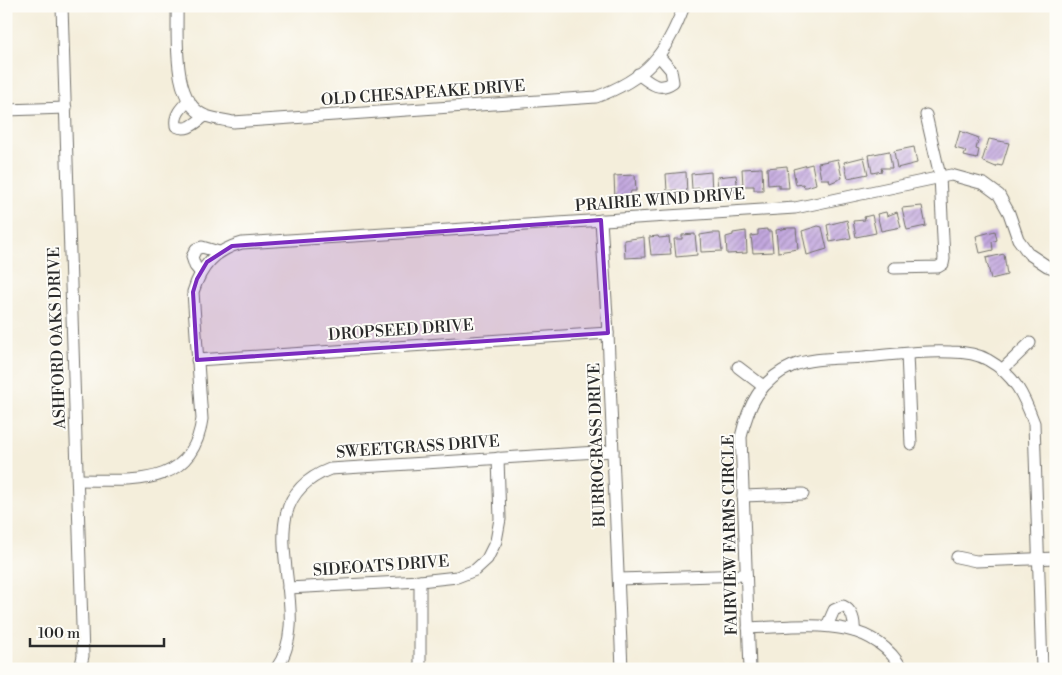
<svg xmlns="http://www.w3.org/2000/svg" width="1062" height="675" font-family="'Libre Bodoni',serif">
	<defs>
		<pattern id="building-hatch" width="6" height="6" patternUnits="userSpaceOnUse" patternTransform="scale(1.25)"><rect width="6" height="6" fill="#c3a8df"/><path d="M-1 1l2-2M0 6l6-6M5 7l2-2" fill="none" stroke="#9f89b5"/></pattern>
	</defs>
	<rect width="100%" height="100%" fill="#fdfcf7"/>
	<filter id="ink" filterUnits="userSpaceOnUse"><feTurbulence type="fractalNoise" baseFrequency=".02" numOctaves="2"/><feDisplacementMap in="SourceGraphic" scale="10" xChannelSelector="R" yChannelSelector="G"/><feConvolveMatrix kernelMatrix="1 2 1 2 8 2 1 2 1" color-interpolation-filters="sRGB"/></filter>
	<filter id="wash" filterUnits="userSpaceOnUse"><feTurbulence type="fractalNoise" baseFrequency=".0096" numOctaves="4" result="noise"/><feDisplacementMap in="SourceGraphic" scale="20" xChannelSelector="R" yChannelSelector="G"/><feGaussianBlur stdDeviation="1.12" result="paint"/><feColorMatrix in="noise" values="0 0 0 0 0 0 0 0 0 0 0 0 0 0 0 0 0 1.4 0 .05"/><feComposite in="paint" operator="in"/></filter>
	<g filter="url(#wash)">
		<rect width="100%" height="100%" fill="#f4eedb"/>
		<g id="blocks">
			<!-- building -->
			<g fill="url(#building-hatch)">
				<path d="M 960,131 L 979,138 L 976,149 L 979,150 L 977,159 L 964,156 L 966,151 L 955,148 Z"/>
				<path d="M 989,139 L 1009,143 L 1002,166 L 997,165 L 996,167 L 982,161 Z"/>
				<path d="M 914,147 L 917,163 L 897,168 L 894,151 Z"/>
				<path d="M 889,151 L 892,168 L 881,168 L 882,171 L 872,173 L 869,155 Z"/>
				<path d="M 864,157 L 868,174 L 848,178 L 844,162 Z"/>
				<path d="M 838,159 L 842,178 L 830,183 L 829,179 L 821,179 L 818,163 Z"/>
				<path d="M 812,164 L 816,184 L 807,187 L 804,187 L 803,184 L 796,185 L 793,169 Z"/>
				<path d="M 787,166 L 789,188 L 779,188 L 779,184 L 768,185 L 767,168 Z"/>
				<path d="M 762,168 L 763,190 L 754,190 L 754,186 L 743,186 L 742,169 Z"/>
				<path d="M 686,172 L 687,195 L 678,195 L 677,190 L 667,191 L 666,174 Z"/>
				<path d="M 711,172 L 712,193 L 700,193 L 700,188 L 692,189 L 691,174 Z"/>
				<path d="M 635,175 L 636,191 L 631,191 L 629,198 L 615,199 L 614,176 Z"/>
				<path d="M 736,175 L 738,191 L 718,192 L 717,177 Z"/>
				<path d="M 922,206 L 926,226 L 907,230 L 902,208 Z"/>
				<path d="M 886,212 L 887,216 L 897,212 L 901,227 L 881,231 L 877,214 Z"/>
				<path d="M 872,215 L 876,233 L 856,237 L 853,221 L 865,220 L 864,217 Z"/>
				<path d="M 847,220 L 851,238 L 830,242 L 827,225 Z"/>
				<path d="M 818,226 L 822,227 L 827,249 L 807,255 L 802,231 Z"/>
				<path d="M 788,228 L 796,228 L 798,249 L 778,252 L 776,230 Z"/>
				<path d="M 767,229 L 767,231 L 771,231 L 773,252 L 753,253 L 751,236 L 758,235 L 758,230 Z"/>
				<path d="M 746,231 L 747,253 L 727,254 L 726,237 L 733,235 L 733,233 Z"/>
				<path d="M 995,231 L 997,240 L 992,242 L 993,250 L 980,253 L 976,236 Z"/>
				<path d="M 712,233 L 720,233 L 722,251 L 701,252 L 700,235 Z"/>
				<path d="M 695,234 L 697,255 L 676,257 L 674,239 L 682,239 L 682,235 Z"/>
				<path d="M 658,236 L 659,238 L 669,237 L 671,254 L 651,255 L 649,237 Z"/>
				<path d="M 644,237 L 645,257 L 625,258 L 624,240 Z"/>
				<path d="M 1004,254 L 1007,275 L 991,279 L 986,258 Z"/>
			</g>
		</g>
	</g>
	<g filter="url(#ink)">
		<use href="#blocks" fill-opacity="0" stroke="#716f69" stroke-width="1"/>
		<g fill="none" stroke-linecap="round" stroke-linejoin="round">
			<defs>
				<g id="minor">
					<path d="M 62,6 L 83,656 L 80,669"/>
					<path d="M 177,6 C 178,36 171,103 206,116 C 215,119 224,120 233,122 L 596,97 C 646,79 666,55 684,6"/>
					<path d="M 638,74 C 650,83 659,92 673,82 L 671,70 L 659,56"/>
					<path d="M 189,100 C 181,108 174,115 176,126 C 188,132 195,123 205,116"/>
					<path d="M 6,110 L 66,108"/>
					<path d="M 601,220 L 608,333 L 622,669"/>
					<path d="M 894,268 L 938,267 L 943,264 L 944,259 L 940,176 L 926,115"/>
					<path d="M 200,272 L 195,266 L 192,257 L 196,249 L 202,247 L 219,252"/>
					<path d="M 907,354 L 911,444"/>
					<path d="M 197,360 L 608,333"/>
					<path d="M 738,367 L 763,386"/>
					<path d="M 1003,369 L 1030,343"/>
					<path d="M 78,480 C 131,480 193,489 202,419 L 193,292 C 201,266 215,250 242,243 L 795,208 L 951,175 L 984,184 L 999,195 L 1009,213 L 1018,239 L 1029,254 L 1047,266 L 1056,269"/>
					<path d="M 743,496 L 803,494"/>
					<path d="M 957,557 L 976,561 L 1056,558"/>
					<path d="M 619,579 L 746,575"/>
					<path d="M 420,581 L 420,669"/>
					<path d="M 288,588 L 420,581 L 457,577 L 475,570 L 487,559 L 496,541 L 500,519 L 498,458"/>
					<path d="M 827,626 L 834,610 L 843,606 C 852,610 855,621 854,631"/>
					<path d="M 748,628 C 802,627 870,613 902,669"/>
					<path d="M 276,669 C 321,607 237,505 330,469 L 613,451"/>
					<path d="M 750,669 L 741,437 C 748,406 760,380 792,366 C 812,357 841,359 864,357 C 892,355 923,350 951,352 C 963,352 978,354 988,360 C 1015,375 1024,396 1034,423 L 1042,669"/>
				</g>
			</defs>
			<!-- minor casing -->
			<use href="#minor" stroke="#716f69" stroke-width="13"/>
			<!-- minor -->
			<use href="#minor" stroke="#fff" stroke-width="11"/>
		</g>
	</g>
	<!-- marked area -->
	<path fill="#7b2cbf" fill-opacity="0.2" stroke="#7b2cbf" stroke-width="4" stroke-linejoin="round" d="M 601,220 L 608,333 L 197,360 L 193,292 L 197,279 L 207,262 L 232,246 Z"/>
	<g text-anchor="middle" dominant-baseline="central" stroke-width="4" stroke-linejoin="round" paint-order="stroke">
		<!-- street labels -->
		<g font-size="16" fill="#2b2b2b" stroke="#fdfcf7">
			<text transform="translate(423 93) rotate(-4)">OLD CHESAPEAKE DRIVE</text>
			<text transform="translate(660 200) rotate(-4)">PRAIRIE WIND DRIVE</text>
			<text transform="translate(401 330) rotate(-4)">DROPSEED DRIVE</text>
			<text transform="translate(57 338) rotate(-92)">ASHFORD OAKS DRIVE</text>
			<text transform="translate(597 445) rotate(-92)">BURROGRASS DRIVE</text>
			<text transform="translate(418 447) rotate(-4)">SWEETGRASS DRIVE</text>
			<text transform="translate(730 535) rotate(-91)">FAIRVIEW FARMS CIRCLE</text>
			<text transform="translate(381 566) rotate(-4)">SIDEOATS DRIVE</text>
		</g>
	</g>
	<!-- margin -->
	<rect width="1062" height="675" fill="none" stroke="#fdfcf7" stroke-width="25"/>
	<!-- scale -->
	<path d="M30 638v8h134v-8" fill="none" stroke="#2b2b2b" stroke-width="2.5"/>
	<text x="38" y="638" font-size="15" fill="#2b2b2b" stroke="#fdfcf7" stroke-width="4" paint-order="stroke">100 m</text>
</svg>
